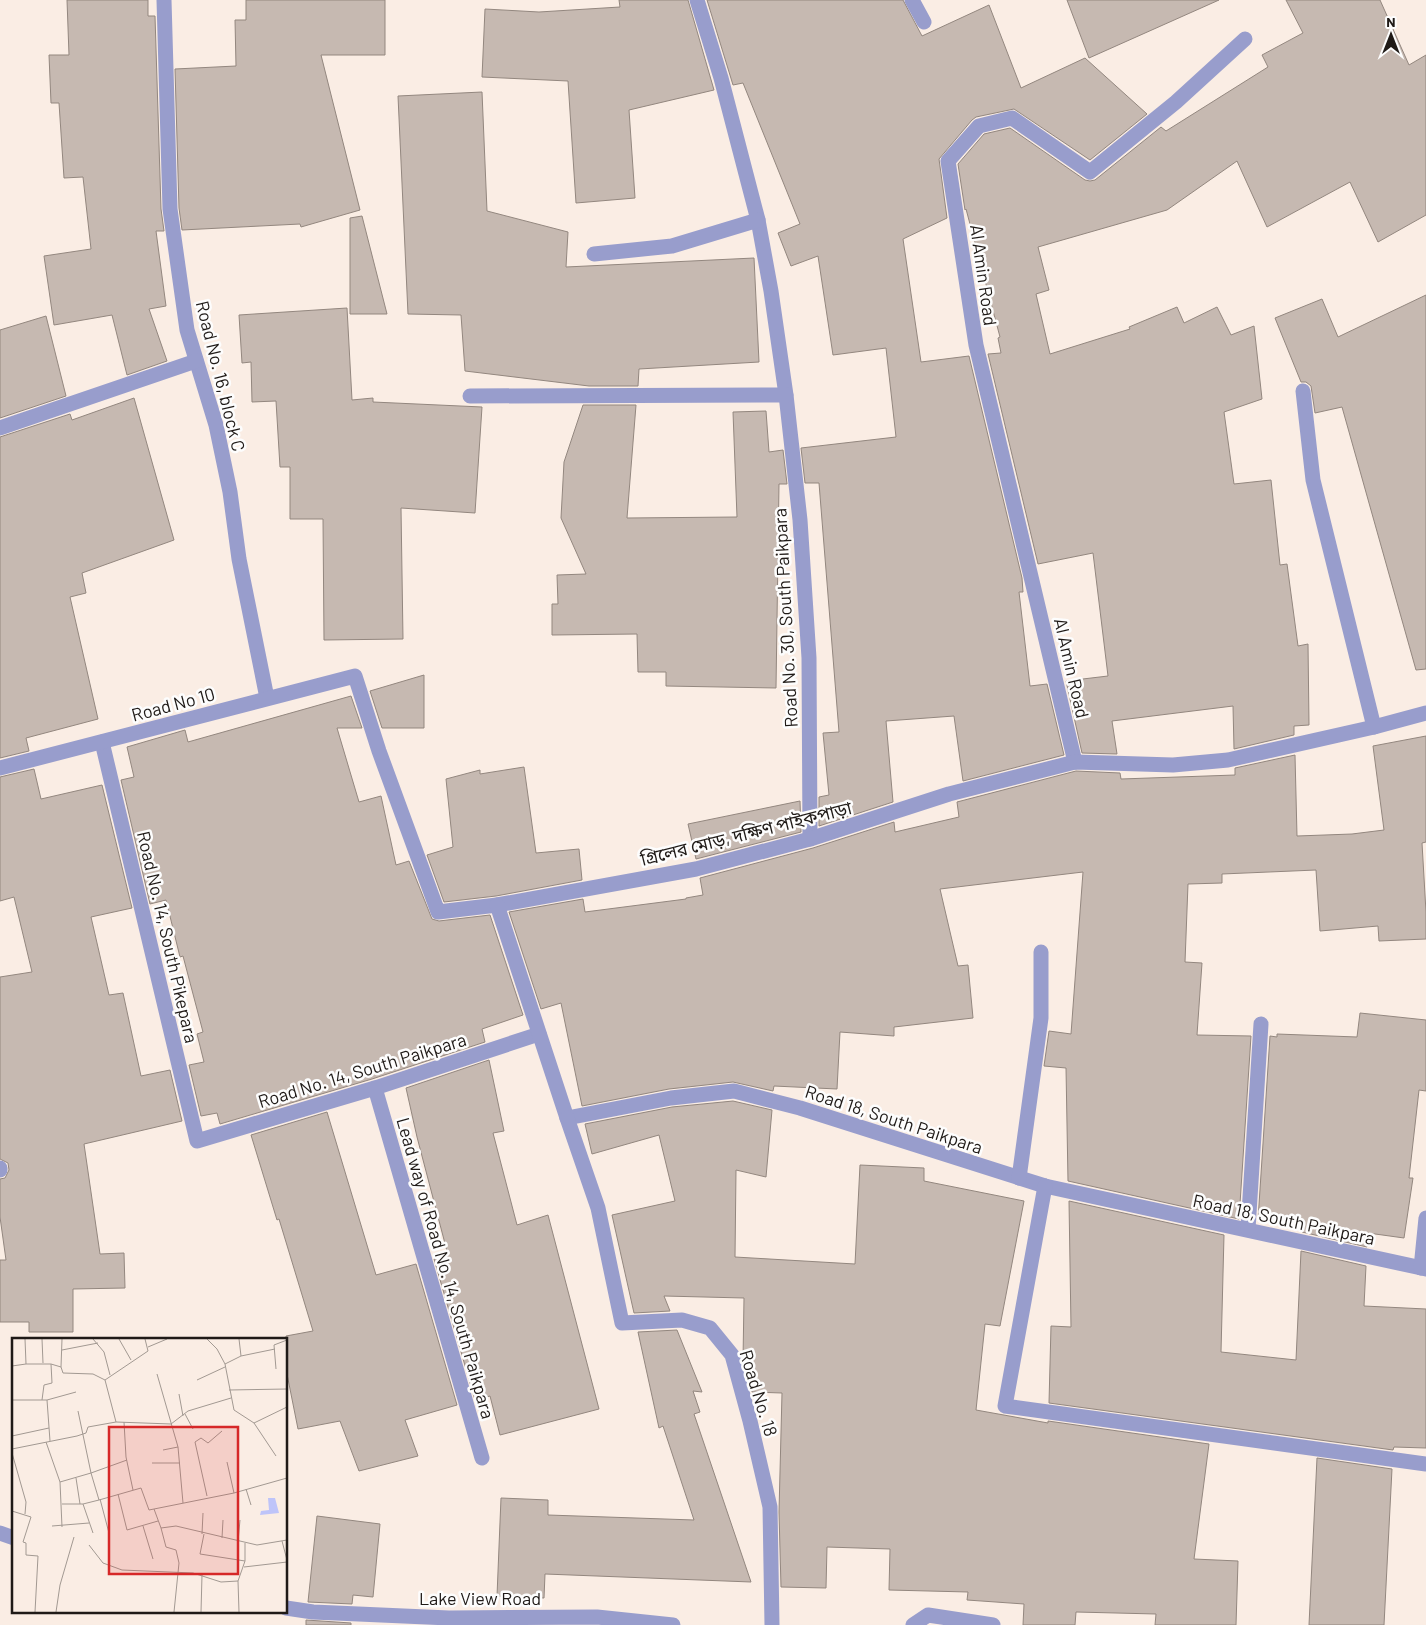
<svg xmlns="http://www.w3.org/2000/svg" width="1426" height="1625" font-family="Barlow,'Noto Sans Bengali',sans-serif">
	<rect width="100%" height="100%" fill="#faede4"/>
	<!-- building -->
	<g fill="#c6b9b1" stroke="#93877f">
		<path d="M 67,0 L 148,0 L 148,16 L 155,16 L 161,209 L 164,231 L 156,231 L 166,306 L 149,309 L 167,361 L 127,375 L 112,315 L 54,325 L 44,256 L 91,249 L 83,177 L 64,178 L 59,103 L 51,103 L 49,55 L 69,55 Z"/>
		<path d="M 246,0 L 385,0 L 385,55 L 321,55 L 360,210 L 301,227 L 300,224 L 182,230 L 179,208 L 175,69 L 236,66 L 235,20 L 246,20 Z"/>
		<path d="M 619,0 L 688,0 L 714,90 L 629,110 L 635,198 L 576,203 L 568,81 L 482,77 L 485,9 L 539,12 L 620,7 Z"/>
		<path d="M 707,0 L 903,0 L 922,36 L 989,5 L 1021,88 L 1085,58 L 1147,114 L 1090,160 L 1014,109 L 976,117 L 972,120 L 939,159 L 947,218 L 903,239 L 921,362 L 969,356 L 1022,578 L 1023,592 L 1019,592 L 1030,686 L 1047,684 L 1064,755 L 963,781 L 954,716 L 886,721 L 893,802 L 819,826 L 819,797 L 829,795 L 823,733 L 839,732 L 819,483 L 805,483 L 801,448 L 896,437 L 886,348 L 833,355 L 818,256 L 791,266 L 778,233 L 800,224 L 743,83 L 733,85 Z"/>
		<path d="M 1067,0 L 1219,0 L 1089,58 Z"/>
		<path d="M 1286,0 L 1380,0 L 1409,65 L 1426,55 L 1426,215 L 1378,242 L 1350,182 L 1267,227 L 1237,161 L 1167,210 L 1038,247 L 1049,290 L 1036,294 L 1050,354 L 1130,329 L 1129,327 L 1177,307 L 1184,323 L 1217,307 L 1231,335 L 1254,326 L 1262,399 L 1224,412 L 1234,484 L 1271,480 L 1280,565 L 1287,564 L 1298,646 L 1308,644 L 1309,725 L 1294,726 L 1294,735 L 1234,749 L 1233,706 L 1112,721 L 1117,754 L 1082,753 L 1066,681 L 1108,676 L 1093,553 L 1038,564 L 988,354 L 1001,353 L 998,338 L 1000,337 L 966,209 L 965,210 L 958,164 L 984,134 L 1010,128 L 1085,180 L 1090,181 L 1095,180 L 1161,127 L 1166,131 L 1268,67 L 1262,55 L 1303,33 Z"/>
		<path d="M 482,92 L 487,211 L 568,232 L 566,267 L 754,258 L 759,362 L 639,369 L 638,386 L 589,386 L 465,371 L 461,315 L 408,314 L 398,96 Z"/>
		<path d="M 362,216 L 387,314 L 350,314 L 350,218 Z"/>
		<path d="M 1426,295 L 1426,669 L 1416,670 L 1342,407 L 1315,413 L 1311,386 L 1306,382 L 1301,382 L 1275,318 L 1322,299 L 1338,337 Z"/>
		<path d="M 347,308 L 352,400 L 373,398 L 373,402 L 482,407 L 475,513 L 401,508 L 403,639 L 324,640 L 323,519 L 290,519 L 290,467 L 280,467 L 276,401 L 252,402 L 251,362 L 242,363 L 239,315 Z"/>
		<path d="M 46,316 L 66,396 L 0,418 L 0,330 Z"/>
		<path d="M 134,398 L 174,540 L 82,573 L 86,593 L 70,597 L 98,719 L 26,738 L 29,751 L 0,758 L 0,437 L 70,414 L 72,420 Z"/>
		<path d="M 583,405 L 636,405 L 627,518 L 737,517 L 733,412 L 766,411 L 769,452 L 783,450 L 787,484 L 779,484 L 776,688 L 666,686 L 666,672 L 638,672 L 637,634 L 552,635 L 552,604 L 558,604 L 557,575 L 586,574 L 561,518 L 564,462 Z"/>
		<path d="M 424,675 L 424,728 L 382,728 L 370,691 Z"/>
		<path d="M 351,696 L 362,728 L 337,728 L 359,802 L 381,796 L 396,865 L 409,861 L 432,919 L 439,921 L 490,915 L 523,1015 L 482,1029 L 485,1042 L 372,1079 L 220,1124 L 217,1113 L 201,1116 L 189,1065 L 204,1062 L 197,1034 L 203,1032 L 183,956 L 180,957 L 166,900 L 150,904 L 121,780 L 134,777 L 127,747 L 185,730 L 188,742 Z"/>
		<path d="M 1426,736 L 1426,842 L 1422,843 L 1426,912 L 1426,939 L 1379,941 L 1378,926 L 1320,931 L 1316,870 L 1222,874 L 1222,883 L 1188,884 L 1185,962 L 1202,963 L 1197,1035 L 1251,1036 L 1239,1219 L 1068,1181 L 1066,1068 L 1044,1066 L 1049,1031 L 1071,1034 L 1083,872 L 940,889 L 958,966 L 968,965 L 973,1018 L 894,1027 L 894,1036 L 840,1032 L 837,1089 L 774,1086 L 773,1091 L 733,1082 L 669,1089 L 582,1106 L 561,1003 L 541,1009 L 509,912 L 583,899 L 585,912 L 686,899 L 686,898 L 703,895 L 700,878 L 813,848 L 894,822 L 895,832 L 959,817 L 957,802 L 1076,771 L 1120,773 L 1121,779 L 1235,775 L 1235,768 L 1295,755 L 1297,836 L 1352,834 L 1384,830 L 1373,746 Z"/>
		<path d="M 524,767 L 536,853 L 579,849 L 582,880 L 496,896 L 444,902 L 427,855 L 453,847 L 446,779 L 480,770 L 480,774 Z"/>
		<path d="M 34,769 L 41,799 L 102,785 L 132,908 L 91,917 L 109,995 L 123,993 L 141,1076 L 170,1070 L 182,1121 L 84,1144 L 100,1254 L 124,1253 L 125,1288 L 73,1289 L 73,1332 L 29,1332 L 29,1322 L 0,1322 L 0,1260 L 6,1260 L 0,1217 L 0,1179 L 5,1178 L 9,1170 L 8,1163 L 0,1159 L 0,977 L 32,972 L 14,897 L 0,901 L 0,777 Z"/>
		<path d="M 800,801 L 801,832 L 696,859 L 688,824 Z"/>
		<path d="M 1360,1013 L 1426,1020 L 1426,1091 L 1419,1090 L 1409,1178 L 1413,1178 L 1404,1238 L 1368,1233 L 1367,1247 L 1302,1232 L 1303,1222 L 1258,1220 L 1270,1036 L 1277,1037 L 1277,1034 L 1357,1037 Z"/>
		<path d="M 489,1060 L 504,1131 L 493,1133 L 517,1225 L 548,1215 L 599,1409 L 500,1435 L 490,1396 L 475,1400 L 434,1259 L 448,1255 L 417,1137 L 406,1088 Z"/>
		<path d="M 733,1101 L 772,1110 L 766,1177 L 736,1170 L 735,1257 L 855,1264 L 860,1165 L 924,1168 L 924,1181 L 1024,1201 L 1000,1326 L 985,1324 L 976,1410 L 1048,1423 L 1048,1421 L 1209,1444 L 1194,1559 L 1238,1561 L 1236,1625 L 1155,1625 L 1156,1614 L 1076,1612 L 1075,1625 L 1023,1625 L 1024,1604 L 967,1600 L 968,1592 L 889,1590 L 890,1549 L 827,1547 L 826,1588 L 781,1587 L 779,1512 L 782,1393 L 752,1392 L 743,1360 L 744,1298 L 664,1296 L 670,1311 L 634,1313 L 612,1215 L 675,1201 L 659,1135 L 592,1154 L 585,1124 L 672,1107 Z"/>
		<path d="M 327,1112 L 376,1275 L 416,1264 L 457,1405 L 405,1420 L 418,1456 L 359,1471 L 340,1421 L 298,1429 L 286,1369 L 286,1336 L 313,1331 L 279,1219 L 277,1220 L 251,1135 Z"/>
		<path d="M 1069,1201 L 1224,1235 L 1221,1352 L 1296,1360 L 1301,1251 L 1366,1266 L 1364,1306 L 1426,1309 L 1426,1448 L 1394,1447 L 1393,1450 L 1049,1403 L 1051,1326 L 1071,1327 Z"/>
		<path d="M 677,1330 L 702,1392 L 693,1391 L 700,1412 L 694,1414 L 751,1582 L 545,1574 L 544,1598 L 497,1596 L 501,1498 L 548,1500 L 548,1515 L 694,1520 L 663,1426 L 659,1428 L 638,1332 Z"/>
		<path d="M 1317,1458 L 1392,1469 L 1384,1625 L 1309,1625 Z"/>
		<path d="M 317,1516 L 380,1524 L 373,1597 L 353,1595 L 352,1604 L 308,1602 Z"/>
		<path d="M 306,1620 L 351,1623 L 351,1625 L 306,1625 Z"/>
	</g>
	<g fill="none" stroke-linecap="round" stroke-linejoin="round">
		<!-- street -->
		<g stroke="#989dcc" stroke-width="15">
			<path d="M 164,0 L 170,209 L 187,330 L 216,425 L 230,492 L 239,559 L 267,698"/>
			<path d="M 697,0 L 721,78 L 758,220 L 771,291 L 786,395 L 800,520 L 809,658 L 810,839"/>
			<path d="M 912,0 L 924,22"/>
			<path d="M 594,254 L 672,246 L 758,220"/>
			<path d="M 1303,391 L 1313,480 L 1374,727"/>
			<path d="M 470,396 L 786,395"/>
			<path d="M 0,428 L 196,361"/>
			<path d="M 102,742 L 197,1141 L 375,1088 L 539,1034"/>
			<path d="M 1075,762 L 976,345 L 948,161 L 979,126 L 1012,118 L 1090,172 L 1176,102 L 1245,39"/>
			<path d="M 0,768 L 355,676 L 379,751 L 438,912 L 497,905 L 696,869 L 810,839 L 949,794 L 1075,762 L 1173,765 L 1228,760 L 1374,727 L 1426,713"/>
			<path d="M 497,905 L 567,1118 L 671,1098 L 734,1091 L 800,1108 L 1045,1186 L 1426,1269"/>
			<path d="M 375,1088 L 482,1458"/>
			<path d="M 567,1118 L 598,1208 L 622,1323 L 682,1320 L 710,1328 L 732,1355 L 750,1421 L 770,1507 L 772,1625"/>
			<path d="M 0,1168 L 0,1170"/>
			<path d="M 1019,1178 L 1041,1018 L 1041,952"/>
			<path d="M 1045,1186 L 1005,1406 L 1426,1464"/>
			<path d="M 1248,1229 L 1261,1024"/>
			<path d="M 1421,1268 L 1426,1218"/>
			<path d="M 0,1533 L 14,1538"/>
			<path d="M 286,1608 L 313,1612 L 449,1618 L 597,1617 L 673,1625"/>
			<path d="M 913,1625 L 928,1615 L 993,1625"/>
		</g>
	</g>
	<g text-anchor="middle" dominant-baseline="central" stroke-width="5" stroke-linejoin="round" paint-order="stroke">
		<!-- street labels -->
		<g font-size="18" fill="#1f1a17" stroke="#fdfdfd">
			<text transform="translate(984 275) rotate(82)">Al Amin Road</text>
			<text transform="translate(221 376) rotate(76)">Road No. 16, block C</text>
			<text transform="translate(785 618) rotate(-93)">Road No. 30, South Paikpara</text>
			<text transform="translate(1072 668) rotate(77)">Al Amin Road</text>
			<text transform="translate(173 704) rotate(-15)">Road No 10</text>
			<text transform="translate(746 833) rotate(-14)">গ্রিলের মোড়, দক্ষিণ পাইকপাড়া</text>
			<text transform="translate(168 937) rotate(77)">Road No. 14, South Pikepara</text>
			<text transform="translate(362 1070) rotate(-17)">Road No. 14, South Paikpara</text>
			<text transform="translate(894 1119) rotate(18)">Road 18, South Paikpara</text>
			<text transform="translate(1284 1219) rotate(12)">Road 18, South Paikpara</text>
			<text transform="translate(446 1268) rotate(74)">Lead way of Road No. 14, South Paikpara</text>
			<text transform="translate(759 1393) rotate(73)">Road No. 18</text>
			<text x="480" y="1598">Lake View Road</text>
		</g>
	</g>
	<!-- overview -->
	<g transform="translate(12 1338)">
		<rect width="275" height="275" fill="#faede4"/>
		<path d="M 256,160 L 263,160 L 267,175 L 248,177 L 249,173 L 257,172 Z" fill="#bec4f9"/>
		<path fill="none" stroke="#a29992" stroke-width="1" d="M 30,1 L 31,25M 81,1 L 92,14 L 98,37M 107,1 L 119,22M 195,1 L 205,11 L 213,26M 227,1 L 229,18 L 213,26 L 222,72 L 242,85 L 264,118M 136,9 L 155,1M 50,12 L 86,5M 229,18 L 263,11M 14,26 L 39,26 L 49,29 L 51,35 L 81,36 L 93,42M 0,28 L 14,26 L 13,1M 49,29 L 50,1M 264,31 L 262,7 L 275,2M 145,36 L 166,109 L 171,165M 185,42 L 213,29M 217,52 L 275,51M 167,56 L 171,78M 0,62 L 30,62M 35,62 L 64,54M 66,73 L 79,135 L 115,122M 173,76 L 181,91M 104,84 L 93,42 L 136,13 L 133,1M 112,84 L 114,119 L 121,152M 242,85 L 275,69M 0,98 L 37,90M 38,103 L 35,62 L 30,62 L 32,47 L 40,45 L 39,26M 34,104 L 48,144 L 50,189M 0,111 L 65,98 L 74,95 L 76,89 L 104,84 L 159,86 L 176,73 L 219,60M 151,112 L 166,109M 0,115 L 14,164 L 13,176M 215,124 L 222,155M 140,125 L 168,125M 64,140 L 68,166M 48,144 L 79,135 L 87,162 L 71,166 L 50,166M 234,151 L 239,167M 106,156 L 115,192 L 146,183M 195,158 L 183,104 L 189,100 L 196,105 L 210,93M 88,161 L 97,195M 87,162 L 129,150 L 137,172 L 222,155 L 275,140M 71,166 L 81,195M 142,171 L 149,190 L 164,188 L 245,207 L 275,202M 0,173 L 19,179 L 11,204 L 14,205 L 14,217 L 26,218 L 23,274M 40,188 L 77,185M 131,188 L 141,221M 149,190 L 154,209 L 164,212 L 167,225 L 162,274M 190,196 L 191,175M 192,196 L 188,216 L 233,223M 210,200 L 211,182M 270,203 L 275,222M 226,204 L 228,182M 77,207 L 91,225 L 110,232 L 181,235 L 209,244 L 226,243M 232,229 L 275,224M 44,274 L 48,247 L 62,199M 189,274 L 190,237M 227,274 L 226,243 L 233,223 L 233,205"/>
		<path fill="#d62828" fill-opacity="0.15" stroke="#d62828" stroke-width="2.5" d="M 97,89 L 226,89 L 226,236 L 97,236 Z"/>
		<rect width="275" height="275" fill="none" stroke="#1f1a17" stroke-width="2.5"/>
	</g>
	<!-- north arrow -->
	<g transform="translate(1391 35)" stroke="#fdfdfd" stroke-width="4" paint-order="stroke">
	<path d="M0-4L9 19L0 12L-9 19Z" fill="#1f1a17"/>
	<text y="-8" font-size="14" font-weight="bold" text-anchor="middle" fill="#1f1a17">N</text>
	</g>
</svg>
